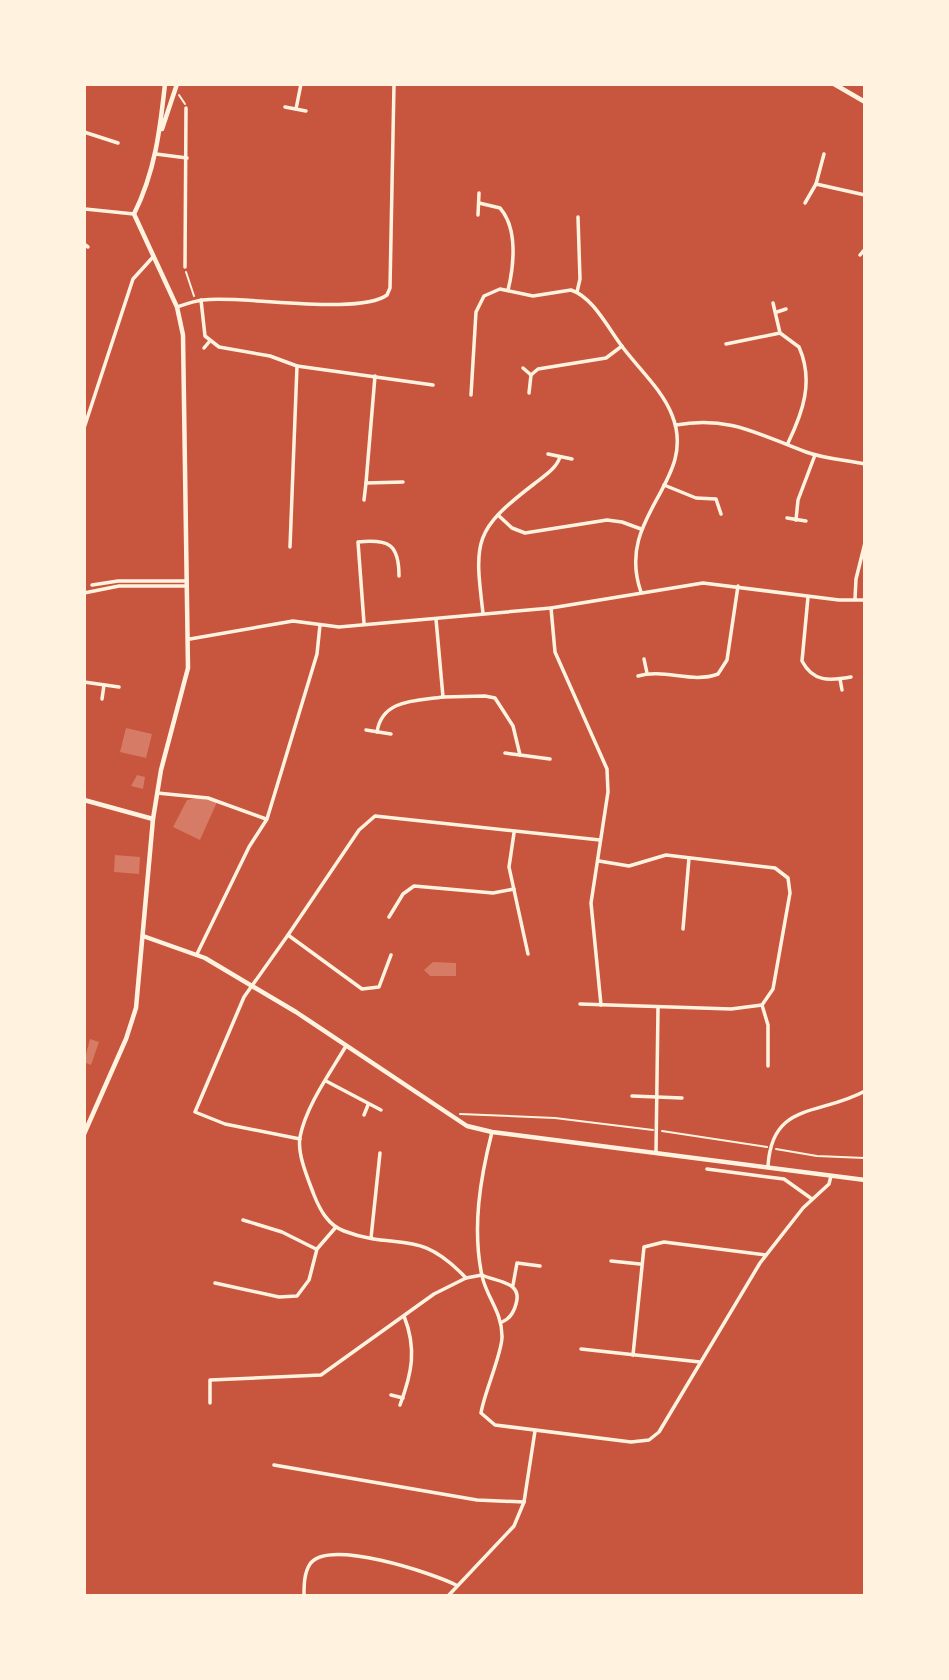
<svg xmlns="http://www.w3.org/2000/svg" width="949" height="1680" font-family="Helvetica,sans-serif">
	<rect width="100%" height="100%" fill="#c8553d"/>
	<!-- building -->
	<g fill="#d67c66">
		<path d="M 126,728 L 152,734 L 146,758 L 120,752 Z"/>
		<path d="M 137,775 L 145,777 L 143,789 L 131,786 Z"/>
		<path d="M 198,798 L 217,802 L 200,840 L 173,827 L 187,800 Z"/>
		<path d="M 115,855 L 140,857 L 139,874 L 114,872 Z"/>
		<path d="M 433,962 L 456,963 L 456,976 L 430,976 L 424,970 Z"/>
		<path d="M 90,1039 L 99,1042 L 91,1065 L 84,1062 Z"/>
	</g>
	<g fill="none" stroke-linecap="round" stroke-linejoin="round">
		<!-- path -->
		<g stroke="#fff3e0" stroke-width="2">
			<path d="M 179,95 L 185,104"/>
			<path d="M 186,272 L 194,296"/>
			<path d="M 460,1114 L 555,1118 L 653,1130"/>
			<path d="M 662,1131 L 767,1147"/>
			<path d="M 776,1149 L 817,1156 L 865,1158"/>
		</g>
		<!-- minor -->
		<g stroke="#fff3e0" stroke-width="3.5">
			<path d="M 285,107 L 306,111"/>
			<path d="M 296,109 L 301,84"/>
			<path d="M 84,132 L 118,143"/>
			<path d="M 156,154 L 187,158"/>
			<path d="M 816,184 L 865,195"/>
			<path d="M 84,203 L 84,224"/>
			<path d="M 479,203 L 500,208 C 518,228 514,266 508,290"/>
			<path d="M 805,203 L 816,184 L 824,154"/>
			<path d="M 85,209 L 134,214"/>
			<path d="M 478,215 L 479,193"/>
			<path d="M 84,244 L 88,247"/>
			<path d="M 860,255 L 865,249"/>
			<path d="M 185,267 L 186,108"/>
			<path d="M 577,292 L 580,279 L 578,217"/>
			<path d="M 201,300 L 205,336 L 219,347 L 270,356 L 297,366 L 433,385"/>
			<path d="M 773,303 L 780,333"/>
			<path d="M 177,307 C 186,304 194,301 203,300 C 244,295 358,316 387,295 L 390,288 L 394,84"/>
			<path d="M 777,312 L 786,309"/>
			<path d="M 726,344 L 780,333 L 799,347 C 814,381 803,412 788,443"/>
			<path d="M 204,348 L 209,342"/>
			<path d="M 523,368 L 531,375"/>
			<path d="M 375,376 L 366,483 L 403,482"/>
			<path d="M 529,393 L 531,375 L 538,369 L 606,358 L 622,346"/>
			<path d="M 471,395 L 476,312 L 484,296 L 500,289 L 533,296 L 571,290 C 593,297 608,328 621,345 C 637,367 662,389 672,415 C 699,482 614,515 641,592"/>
			<path d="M 676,425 C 728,415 760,435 806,452 C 825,459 846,460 865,464"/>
			<path d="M 84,428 L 133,279 L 153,257"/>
			<path d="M 548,454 L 572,459"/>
			<path d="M 664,485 L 696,498 L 716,499 L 721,514"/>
			<path d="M 364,500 L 366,483"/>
			<path d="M 498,515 L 512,528 L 525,533 L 607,520 L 622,522 L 641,529"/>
			<path d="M 787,518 L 806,521"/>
			<path d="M 796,520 L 798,500 L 815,455"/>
			<path d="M 290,547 L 297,366"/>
			<path d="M 92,585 L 118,581 L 187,581"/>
			<path d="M 84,593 L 119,586 L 186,586"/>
			<path d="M 808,597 L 802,661 C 813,682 829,681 851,677"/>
			<path d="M 855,599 L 856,579 L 865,543"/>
			<path d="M 551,608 L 555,652 L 607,769 L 608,792 L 591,903 L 601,1005"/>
			<path d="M 483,613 C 474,540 474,530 534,484 C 544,476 556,469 560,457"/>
			<path d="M 436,619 L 443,697 L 485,696 L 495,698 L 513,726 L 520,755 L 550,759"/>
			<path d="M 364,623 L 358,542 C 389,539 399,544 399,576"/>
			<path d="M 190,639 L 293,621 L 339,627 L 551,608 L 703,583 L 839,600 L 865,600"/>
			<path d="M 644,659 L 647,673"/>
			<path d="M 638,676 C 664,668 692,684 718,674 L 727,660 L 738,586"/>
			<path d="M 840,679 L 842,690"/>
			<path d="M 84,682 L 119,687"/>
			<path d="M 102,699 L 104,685"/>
			<path d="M 366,730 L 391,734"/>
			<path d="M 377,732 C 382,699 416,701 443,697"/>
			<path d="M 505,753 L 520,755"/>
			<path d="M 157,793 L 208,798 L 266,819"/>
			<path d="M 514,833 L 509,867 L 528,954"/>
			<path d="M 389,917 L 403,894 L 414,886 L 493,893 L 514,889"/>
			<path d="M 683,929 L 689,858"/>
			<path d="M 288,935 L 359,830 L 375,816 L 600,840"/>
			<path d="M 197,954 L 249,847 L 267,819 L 317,654 L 320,625"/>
			<path d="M 580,1004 L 731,1009 L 762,1005 L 773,989 L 790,893 L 788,878 L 775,868 L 666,855 L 629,866 L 599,861"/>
			<path d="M 762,1005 L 768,1025 L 768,1066"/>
			<path d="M 346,1046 C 330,1073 306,1106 300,1137 C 297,1154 308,1179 314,1195 C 320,1210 328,1225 344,1231 C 399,1252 417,1226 466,1278"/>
			<path d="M 326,1081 L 381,1110"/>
			<path d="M 632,1096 L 682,1098"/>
			<path d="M 364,1115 L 368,1105"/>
			<path d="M 492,1132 C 480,1179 472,1228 482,1276 C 487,1298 502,1312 502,1336 C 503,1351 484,1393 481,1413 L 495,1425 L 631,1442 L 649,1440 L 659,1432 L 760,1263 L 803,1208 L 829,1184 L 831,1176"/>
			<path d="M 300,1139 L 225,1124 L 195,1112 L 244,997 L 288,935 L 362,989 L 379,987 L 391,955"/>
			<path d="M 656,1152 L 658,1008"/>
			<path d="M 768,1166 C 772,1101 820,1116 865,1091"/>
			<path d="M 707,1169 L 784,1179 L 812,1199"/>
			<path d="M 243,1220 L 282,1232 L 316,1249"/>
			<path d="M 371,1238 L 380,1153"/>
			<path d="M 611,1261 L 640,1264"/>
			<path d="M 482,1275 C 496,1282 523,1281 516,1304 C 514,1312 509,1319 502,1322"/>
			<path d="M 215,1283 L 279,1297 L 297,1296 L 309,1280 L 317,1249 L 336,1227"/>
			<path d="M 513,1285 L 517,1263 L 540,1266"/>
			<path d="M 581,1349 L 700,1362"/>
			<path d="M 633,1355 L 644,1247 L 664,1242 L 766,1255"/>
			<path d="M 391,1395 L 403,1398"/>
			<path d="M 210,1403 L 210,1380 L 321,1375 L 434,1294 L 466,1278 L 482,1275"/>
			<path d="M 400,1405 C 412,1373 417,1349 404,1316"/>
			<path d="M 274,1465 L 477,1500 L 524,1502"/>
			<path d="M 304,1596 C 304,1586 304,1573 310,1564 C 328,1538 432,1573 456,1585"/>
			<path d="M 448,1596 L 514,1526 L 524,1502 L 535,1431"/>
		</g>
		<!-- tertiary -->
		<g stroke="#fff3e0" stroke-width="4.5">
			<path d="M 834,84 L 865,102"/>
			<path d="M 162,129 L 177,84"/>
			<path d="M 84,800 L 153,819"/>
			<path d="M 143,936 L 205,958 L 296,1012 L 467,1126 L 492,1132 L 865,1180"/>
			<path d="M 84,1134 L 126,1039 L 136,1008 L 153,819 L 161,770 L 188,668 L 183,335 L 177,307 L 134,214 C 155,172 160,130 165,84"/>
		</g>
	</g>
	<!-- border -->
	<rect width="949" height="1680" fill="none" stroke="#fff3e0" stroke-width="172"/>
</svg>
